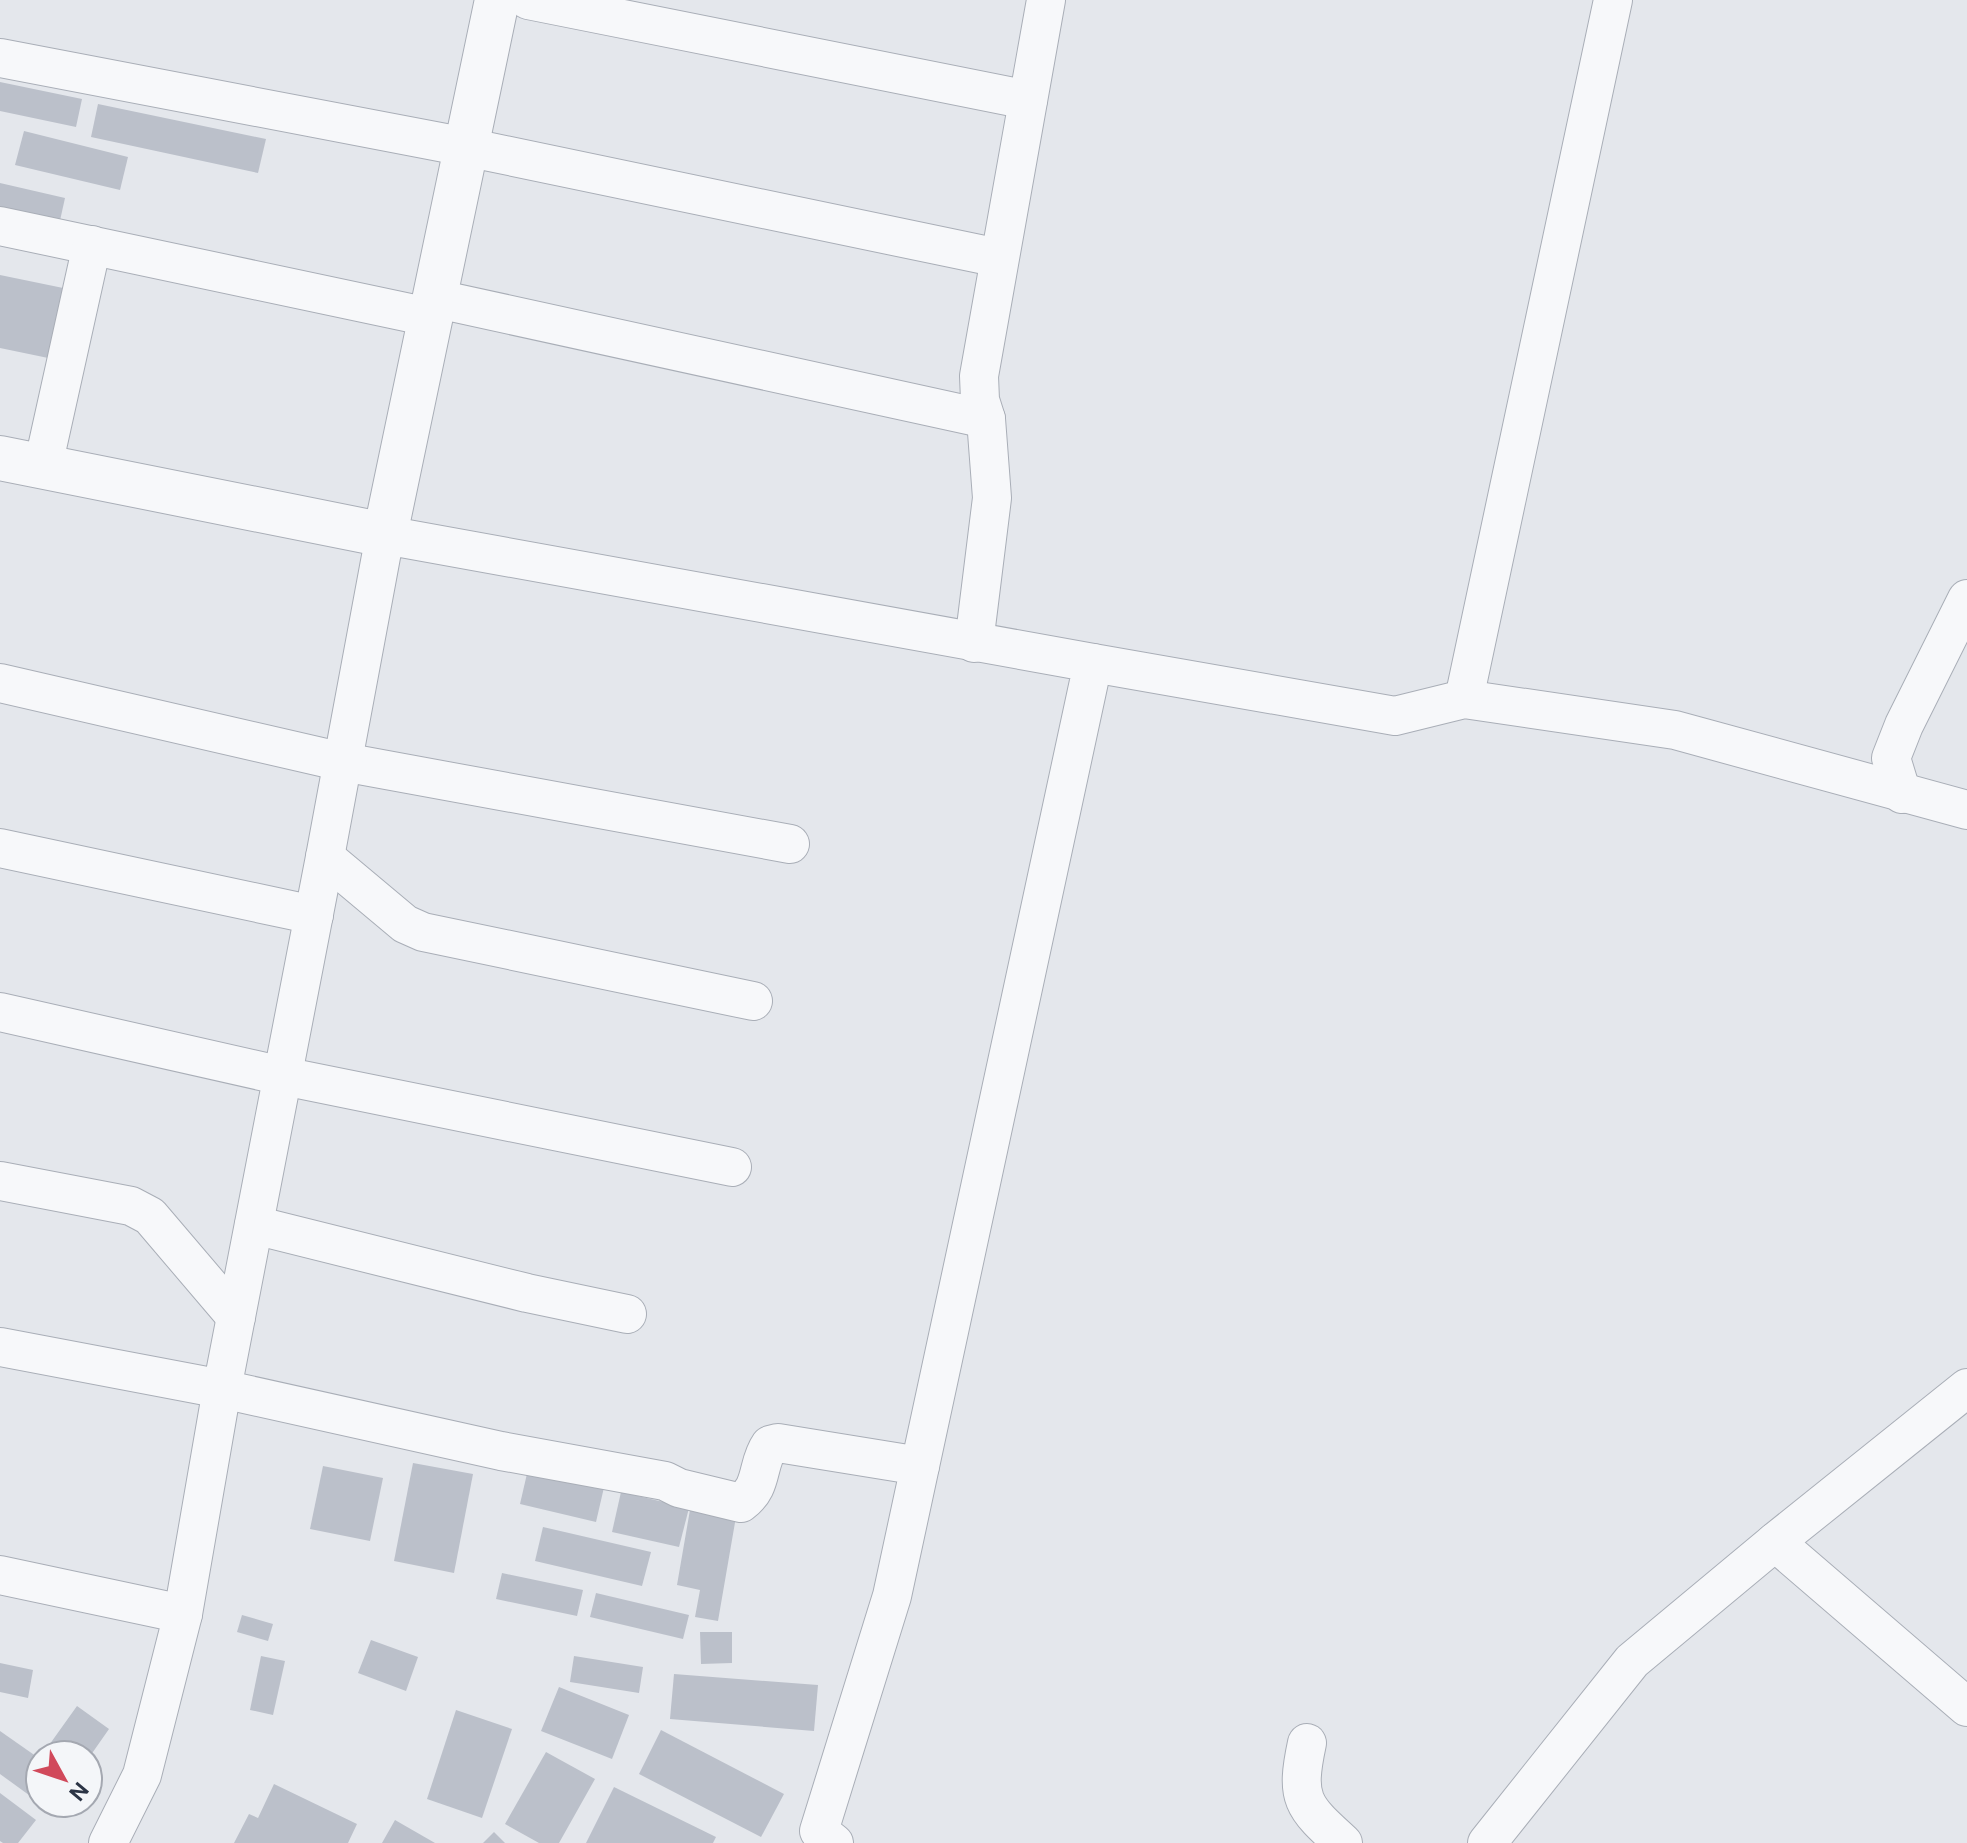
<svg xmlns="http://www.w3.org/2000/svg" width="1967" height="1843" font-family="'DM Sans',sans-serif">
	<rect width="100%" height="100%" fill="#e4e7ec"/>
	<!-- building -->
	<g fill="#bbc0ca">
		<path d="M 0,82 L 82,99 L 76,127 L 0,111 Z"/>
		<path d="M 98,104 L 266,139 L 258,173 L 91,137 Z"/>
		<path d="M 24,131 L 128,157 L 120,190 L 15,165 Z"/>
		<path d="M 0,183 L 65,198 L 59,225 L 0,212 Z"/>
		<path d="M 0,275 L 68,289 L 53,359 L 0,348 Z"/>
		<path d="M 413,1463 L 473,1474 L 454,1573 L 394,1561 Z"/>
		<path d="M 529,1465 L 605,1483 L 596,1522 L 520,1504 Z"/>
		<path d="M 323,1466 L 383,1478 L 370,1541 L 310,1529 Z"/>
		<path d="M 621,1492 L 689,1508 L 679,1547 L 612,1532 Z"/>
		<path d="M 691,1504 L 737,1511 L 718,1621 L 695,1617 L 700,1590 L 677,1585 Z"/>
		<path d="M 543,1527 L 651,1552 L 642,1586 L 535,1561 Z"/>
		<path d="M 502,1573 L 583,1590 L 577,1616 L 496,1599 Z"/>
		<path d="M 596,1593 L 689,1615 L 683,1639 L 590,1617 Z"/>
		<path d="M 242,1615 L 273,1624 L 268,1641 L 237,1632 Z"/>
		<path d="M 700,1632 L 732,1632 L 732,1663 L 701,1664 Z"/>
		<path d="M 371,1640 L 418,1657 L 406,1691 L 358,1673 Z"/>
		<path d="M 261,1656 L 285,1661 L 273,1715 L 250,1710 Z"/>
		<path d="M 574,1656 L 643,1667 L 639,1693 L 570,1682 Z"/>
		<path d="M 0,1663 L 33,1670 L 28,1698 L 0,1692 Z"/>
		<path d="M 674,1674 L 818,1685 L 814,1731 L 670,1719 Z"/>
		<path d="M 559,1687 L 629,1715 L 612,1759 L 541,1731 Z"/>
		<path d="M 77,1706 L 109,1729 L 88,1759 L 88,1755 L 42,1755 Z"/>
		<path d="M 456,1710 L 512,1729 L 482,1818 L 427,1799 Z"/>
		<path d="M 661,1730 L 784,1794 L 761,1837 L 639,1774 Z"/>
		<path d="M 0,1731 L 40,1759 L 40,1803 L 0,1774 Z"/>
		<path d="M 546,1752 L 595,1779 L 559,1843 L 539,1843 L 505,1824 Z"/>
		<path d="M 274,1784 L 357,1824 L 348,1843 L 234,1843 L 249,1814 L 258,1818 Z"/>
		<path d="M 614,1787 L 716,1837 L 713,1843 L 586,1843 Z"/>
		<path d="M 0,1793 L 36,1820 L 18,1843 L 3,1843 L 0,1841 Z"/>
		<path d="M 395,1820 L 435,1843 L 382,1843 Z"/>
		<path d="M 494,1832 L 505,1843 L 483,1843 Z"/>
	</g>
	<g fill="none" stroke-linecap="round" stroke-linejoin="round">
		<defs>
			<g id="minor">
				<path d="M 528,0 L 1028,100"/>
				<path d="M 0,58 L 466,147 L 999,258"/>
				<path d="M 0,226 L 429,317"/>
				<path d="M 433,298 L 986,419"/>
				<path d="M 43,466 L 92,245"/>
				<path d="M 974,643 L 992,498 L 986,419 L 980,400 L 979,376 L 1046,0"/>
				<path d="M 1093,663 L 1395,716 L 1464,699 L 1675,730 L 1967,810"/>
				<path d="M 0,683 L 343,762 L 790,844"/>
				<path d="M 1464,699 L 1613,0"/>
				<path d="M 1902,794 L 1891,758 L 1904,725 L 1967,599"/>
				<path d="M 0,848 L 314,915"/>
				<path d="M 325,857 L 405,924 L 423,932 L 753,1001"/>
				<path d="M 0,1012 L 283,1076 L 732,1167"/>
				<path d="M 0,1181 L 131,1206 L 150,1216 L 236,1317"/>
				<path d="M 254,1225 L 527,1293 L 627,1314"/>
				<path d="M 0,1347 L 222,1389 L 501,1451 L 665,1481 L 679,1488 L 741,1503 C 764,1486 756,1465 770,1445 L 778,1443 L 920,1466"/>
				<path d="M 1775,1542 L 1967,1707"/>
				<path d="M 0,1575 L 183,1614"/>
				<path d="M 1307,1743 C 1295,1799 1302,1806 1343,1843"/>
				<path d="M 108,1843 L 142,1775 L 183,1614 L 222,1389 L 325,857 L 385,535 L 1093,663 L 892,1596 L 819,1831 L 834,1843"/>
				<path d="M 1487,1843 L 1632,1661 L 1775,1542 L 1967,1388"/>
			</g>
			<path id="tertiary" d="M 0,458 L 385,535 L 497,0"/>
		</defs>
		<!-- minor casing -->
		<use href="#minor" stroke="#a9aeb7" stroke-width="40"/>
		<!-- tertiary casing -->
		<use href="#tertiary" stroke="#a9aeb7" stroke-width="46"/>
		<!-- minor -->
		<use href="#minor" stroke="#f7f8fa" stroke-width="38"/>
		<!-- tertiary -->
		<use href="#tertiary" stroke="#f7f8fa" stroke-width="44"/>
	</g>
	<!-- north arrow -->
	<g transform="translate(64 1779) rotate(130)"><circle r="38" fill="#f4f6f9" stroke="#a4a8b1" stroke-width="2"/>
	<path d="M0-6L14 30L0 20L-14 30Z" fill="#d1495b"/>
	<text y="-12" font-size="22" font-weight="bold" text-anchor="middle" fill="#2b3445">N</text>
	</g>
</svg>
